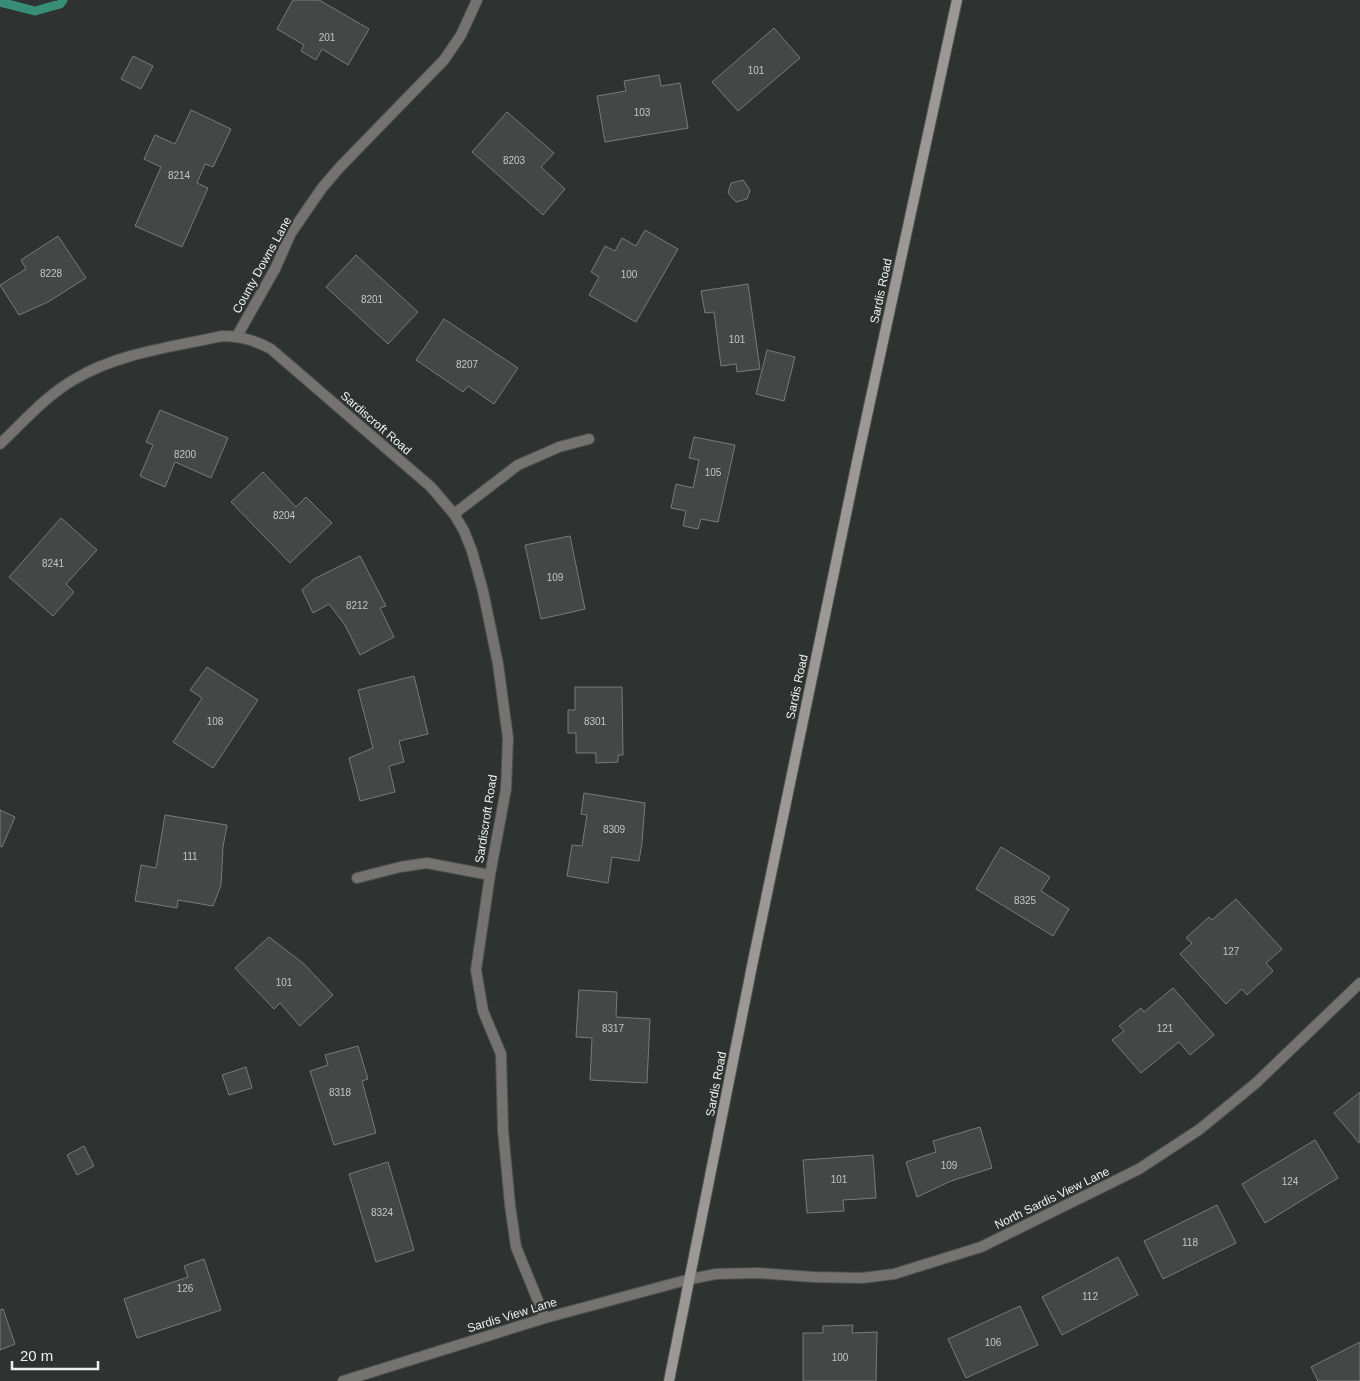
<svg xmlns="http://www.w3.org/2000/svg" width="1360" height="1381" font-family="Arial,sans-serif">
	<rect width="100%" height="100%" fill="#2e3331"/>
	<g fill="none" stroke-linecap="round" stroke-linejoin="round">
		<!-- stream -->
		<path stroke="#378d76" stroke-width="9" d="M 0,2 L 35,11 L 60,4 L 63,0"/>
	</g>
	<!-- building -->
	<g fill="#434846" stroke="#777c7a">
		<path d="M 293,0 L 319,0 L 369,29 L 348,65 L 322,49 L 316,60 L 301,51 L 304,45 L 277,29 Z"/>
		<path d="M 774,28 L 800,58 L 738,111 L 712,82 Z"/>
		<path d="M 133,56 L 153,66 L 141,89 L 121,79 Z"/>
		<path d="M 659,75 L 661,86 L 680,83 L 688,128 L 605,142 L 597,96 L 626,91 L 624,81 Z"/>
		<path d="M 191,110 L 231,129 L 213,167 L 205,164 L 197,183 L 208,188 L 182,247 L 135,226 L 161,167 L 144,159 L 155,135 L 175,144 Z"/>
		<path d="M 507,112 L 554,153 L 541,167 L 565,189 L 543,215 L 472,152 Z"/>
		<path d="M 743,180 L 750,190 L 747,199 L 736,202 L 728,193 L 731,183 Z"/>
		<path d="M 645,230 L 678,249 L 636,322 L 589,295 L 599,277 L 591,272 L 605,246 L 615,251 L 622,238 L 636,246 Z"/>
		<path d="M 58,236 L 86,278 L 48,302 L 19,315 L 0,285 L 26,269 L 21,260 Z"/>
		<path d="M 356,255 L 418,312 L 388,344 L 326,287 Z"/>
		<path d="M 748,284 L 760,369 L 737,372 L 736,364 L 721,366 L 714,312 L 705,313 L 701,291 Z"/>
		<path d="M 444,319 L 518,368 L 494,404 L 468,386 L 463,392 L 416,360 Z"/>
		<path d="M 767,350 L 795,357 L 784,401 L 756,394 Z"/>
		<path d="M 160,410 L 228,438 L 211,478 L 175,462 L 165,487 L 140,476 L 153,445 L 146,442 Z"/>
		<path d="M 694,437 L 735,445 L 718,522 L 701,519 L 698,529 L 683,526 L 686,511 L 671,508 L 676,484 L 693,488 L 699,460 L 689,458 Z"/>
		<path d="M 263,472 L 296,507 L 306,497 L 332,523 L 290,563 L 231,502 Z"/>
		<path d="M 61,518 L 97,550 L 66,584 L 74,592 L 53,616 L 9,577 Z"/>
		<path d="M 570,536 L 585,609 L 541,619 L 525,545 Z"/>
		<path d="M 360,556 L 386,606 L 380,608 L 394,637 L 360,655 L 345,625 L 329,604 L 313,613 L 302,590 L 314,579 Z"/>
		<path d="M 207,667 L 258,700 L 213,768 L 173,742 L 202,698 L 190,690 Z"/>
		<path d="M 414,676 L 428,734 L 399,741 L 404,762 L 389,766 L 395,792 L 360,801 L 349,758 L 373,748 L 358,690 Z"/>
		<path d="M 575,687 L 622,687 L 623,755 L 618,755 L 618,762 L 596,763 L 596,753 L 576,753 L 576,733 L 568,733 L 568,710 L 575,710 Z"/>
		<path d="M 584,793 L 645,803 L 642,843 L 639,861 L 612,857 L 608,883 L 567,876 L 572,845 L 582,846 L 587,815 L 581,814 Z"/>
		<path d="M 0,810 L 15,817 L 2,847 L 0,846 Z"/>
		<path d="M 165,815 L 227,825 L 223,847 L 221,885 L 213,906 L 178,900 L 177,908 L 135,901 L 141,865 L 156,868 Z"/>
		<path d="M 1001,847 L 1050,877 L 1041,891 L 1069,909 L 1053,936 L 976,889 Z"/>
		<path d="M 1236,899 L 1282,949 L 1266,963 L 1273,971 L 1247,995 L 1242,989 L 1226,1004 L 1180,954 L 1192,943 L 1186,938 L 1209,917 L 1212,920 Z"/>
		<path d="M 269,937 L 304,964 L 333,995 L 300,1026 L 280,1003 L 274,1009 L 235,968 Z"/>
		<path d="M 1173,988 L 1214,1035 L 1190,1055 L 1179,1042 L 1141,1073 L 1112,1040 L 1124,1031 L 1119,1026 L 1141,1008 L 1144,1012 Z"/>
		<path d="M 579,990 L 617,992 L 616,1017 L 650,1019 L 647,1083 L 590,1080 L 592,1038 L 576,1037 Z"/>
		<path d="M 358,1046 L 368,1079 L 362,1081 L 376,1133 L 334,1145 L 310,1071 L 328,1065 L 325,1055 Z"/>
		<path d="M 246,1067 L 252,1088 L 229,1095 L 222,1075 Z"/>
		<path d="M 1360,1092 L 1360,1142 L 1359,1143 L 1334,1113 Z"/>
		<path d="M 980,1127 L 992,1168 L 951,1181 L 917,1197 L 906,1162 L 936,1152 L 933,1141 Z"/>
		<path d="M 1315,1140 L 1338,1178 L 1265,1223 L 1242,1184 Z"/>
		<path d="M 84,1146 L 94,1166 L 77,1175 L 67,1155 Z"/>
		<path d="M 873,1155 L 876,1198 L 843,1200 L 844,1211 L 807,1213 L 803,1160 Z"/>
		<path d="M 388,1162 L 414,1250 L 376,1262 L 349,1174 Z"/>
		<path d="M 1217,1205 L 1236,1243 L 1163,1279 L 1144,1241 Z"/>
		<path d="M 1118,1257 L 1138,1295 L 1062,1335 L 1042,1297 Z"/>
		<path d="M 204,1259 L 221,1310 L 137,1338 L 124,1299 L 188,1277 L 184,1266 Z"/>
		<path d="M 1020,1306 L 1038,1345 L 966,1378 L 948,1339 Z"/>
		<path d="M 3,1309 L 15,1344 L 0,1350 L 0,1310 Z"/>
		<path d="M 853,1325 L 852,1333 L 877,1332 L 876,1381 L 803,1381 L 803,1333 L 823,1333 L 823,1326 Z"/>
		<path d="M 1360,1342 L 1360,1381 L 1318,1381 L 1311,1367 Z"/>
	</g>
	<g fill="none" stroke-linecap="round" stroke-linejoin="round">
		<defs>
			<g id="minor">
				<path d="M 237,336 L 275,269 L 291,233 L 322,188 L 340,167 L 444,60 L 461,35 L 477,0"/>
				<path d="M 0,444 C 24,421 47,395 75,379 C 119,353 172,347 222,336 C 241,336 255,340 271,349 L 431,487 L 454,514 L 464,531 L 472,551 L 483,591 L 498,664 L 508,738 L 506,789 L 490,875 L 476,970 L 483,1011 L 501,1054 L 503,1130 L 510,1205 L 516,1247 L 545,1318"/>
				<path d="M 454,514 L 518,465 L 559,447 L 589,439"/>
				<path d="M 357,878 L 400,867 L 427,863 L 490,875"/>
				<path d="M 343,1381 L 545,1318 L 690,1279 L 716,1274 L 757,1273 L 813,1277 L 862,1278 L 894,1274 L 981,1247 L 1139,1169 L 1200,1129 L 1256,1083 L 1360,983"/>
			</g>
			<path id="secondary" d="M 669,1381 L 753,961 L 858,457 L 957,0"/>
		</defs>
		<!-- minor casing -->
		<use href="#minor" stroke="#4d514f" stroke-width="12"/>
		<!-- secondary casing -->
		<use href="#secondary" stroke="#4d514f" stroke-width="12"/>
		<!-- minor -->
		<use href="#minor" stroke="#757372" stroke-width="10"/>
		<!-- secondary -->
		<use href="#secondary" stroke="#9b9896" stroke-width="10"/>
	</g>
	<g text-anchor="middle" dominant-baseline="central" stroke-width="4.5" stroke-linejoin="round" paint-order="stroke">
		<!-- number labels -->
		<g font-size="10" fill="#c2c6c5">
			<text x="327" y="37">201</text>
			<text x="756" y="70">101</text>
			<text x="642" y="112">103</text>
			<text x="514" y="160">8203</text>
			<text x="179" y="175">8214</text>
			<text x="51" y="273">8228</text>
			<text x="629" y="274">100</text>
			<text x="372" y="299">8201</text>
			<text x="737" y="339">101</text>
			<text x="467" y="364">8207</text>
			<text x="185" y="454">8200</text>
			<text x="713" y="472">105</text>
			<text x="284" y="515">8204</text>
			<text x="53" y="563">8241</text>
			<text x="555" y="577">109</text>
			<text x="357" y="605">8212</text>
			<text x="215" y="721">108</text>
			<text x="595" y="721">8301</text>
			<text x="614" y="829">8309</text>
			<text x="190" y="856">111</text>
			<text x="1025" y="900">8325</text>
			<text x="1231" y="951">127</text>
			<text x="284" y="982">101</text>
			<text x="613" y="1028">8317</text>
			<text x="1165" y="1028">121</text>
			<text x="340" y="1092">8318</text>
			<text x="949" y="1165">109</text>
			<text x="839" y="1179">101</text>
			<text x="1290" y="1181">124</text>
			<text x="382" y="1212">8324</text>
			<text x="1190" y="1242">118</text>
			<text x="185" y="1288">126</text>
			<text x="1090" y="1296">112</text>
			<text x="993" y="1342">106</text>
			<text x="840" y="1357">100</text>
		</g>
		<!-- street labels -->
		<g font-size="12" fill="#edf0ef" stroke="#2e3331">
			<text transform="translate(262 265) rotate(-61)">County Downs Lane</text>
			<text transform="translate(881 291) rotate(-78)">Sardis Road</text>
			<text transform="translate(376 423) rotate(41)">Sardiscroft Road</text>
			<text transform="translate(797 687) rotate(-78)">Sardis Road</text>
			<text transform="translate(486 819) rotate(-81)">Sardiscroft Road</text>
			<text transform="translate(716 1084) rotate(-79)">Sardis Road</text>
			<text transform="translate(1052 1198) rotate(-26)">North Sardis View Lane</text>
			<text transform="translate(512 1315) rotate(-17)">Sardis View Lane</text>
		</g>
	</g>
	<!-- scale -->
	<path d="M12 1361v8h86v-8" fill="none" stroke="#edf0ef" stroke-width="2.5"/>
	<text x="20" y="1361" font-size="15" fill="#edf0ef" stroke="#2e3331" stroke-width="4" paint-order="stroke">20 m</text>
</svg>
